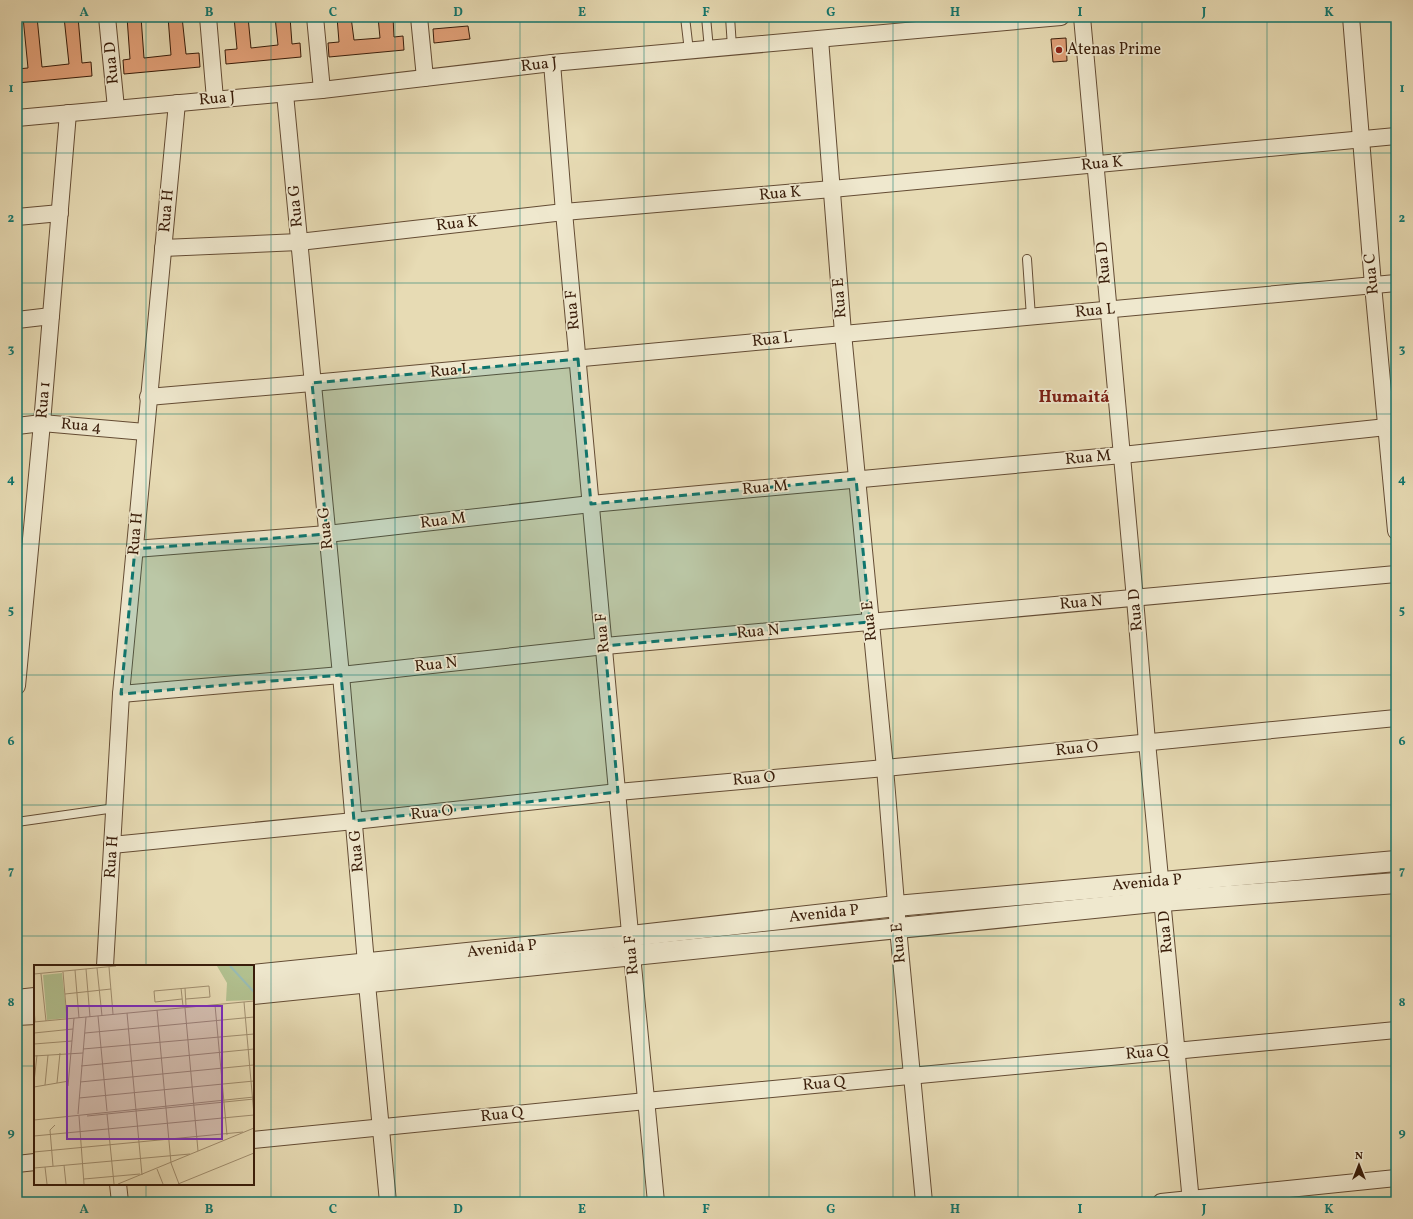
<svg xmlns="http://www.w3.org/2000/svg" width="1413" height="1219" font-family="Vollkorn,serif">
	<rect width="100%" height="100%" fill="#e7dbb4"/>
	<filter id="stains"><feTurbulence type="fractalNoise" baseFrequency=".005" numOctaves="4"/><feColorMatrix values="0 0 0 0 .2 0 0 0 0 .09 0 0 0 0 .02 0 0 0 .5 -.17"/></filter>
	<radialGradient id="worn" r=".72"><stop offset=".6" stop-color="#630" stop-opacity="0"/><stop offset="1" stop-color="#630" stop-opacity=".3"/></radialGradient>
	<!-- building -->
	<g fill="#e1a078" stroke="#391d0a">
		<path d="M 23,17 L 37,17 L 42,67 L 69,64 L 64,17 L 78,17 L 82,63 L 91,62 L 92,76 L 17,83 L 17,69 L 28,68 Z"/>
		<path d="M 127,17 L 141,17 L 144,58 L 171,55 L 168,17 L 182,17 L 186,54 L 199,53 L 200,67 L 124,74 L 123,60 L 130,59 Z"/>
		<path d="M 234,17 L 248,17 L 251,48 L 278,45 L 275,17 L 290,17 L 292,44 L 300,43 L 301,57 L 226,64 L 225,50 L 237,49 Z"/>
		<path d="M 337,17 L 351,17 L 354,40 L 380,38 L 378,17 L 393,17 L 394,37 L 403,36 L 404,50 L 329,57 L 328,43 L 339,42 Z"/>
		<path d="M 468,26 L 470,39 L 434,43 L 433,29 Z"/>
		<path d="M 1066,38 L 1067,61 L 1053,62 L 1051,39 Z"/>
	</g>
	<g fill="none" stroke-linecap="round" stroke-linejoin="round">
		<defs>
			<g id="service">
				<path d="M 685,17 L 689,51"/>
				<path d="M 706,17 L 709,49"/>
				<path d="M 730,17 L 732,47"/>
				<path d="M 1027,259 L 1031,317"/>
				<path d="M 17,822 L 115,808"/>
			</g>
			<g id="minor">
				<path d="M 107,17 L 116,108"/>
				<path d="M 208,17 L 215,99"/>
				<path d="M 315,17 L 322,90"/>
				<path d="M 419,17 L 425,78"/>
				<path d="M 1082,17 L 1135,599 L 1147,742 L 1191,1202"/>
				<path d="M 1351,17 L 1373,285 L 1396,531"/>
				<path d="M 820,39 L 843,333 L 885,768 L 898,928 L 924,1202"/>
				<path d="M 552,63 L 564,212 L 632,955 L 656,1202"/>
				<path d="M 285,94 L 341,675 L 366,963"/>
				<path d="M 17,118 L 322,90 L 552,63 L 1061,17"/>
				<path d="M 17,217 L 60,213"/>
				<path d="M 163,248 L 299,242 L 564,212 L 832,189 L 1396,136"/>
				<path d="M 17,320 L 51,316"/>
				<path d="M 148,397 L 312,383 L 1396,283"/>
				<path d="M 17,426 L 42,423 L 145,432"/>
				<path d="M 135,549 L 327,534 L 591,504 L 1122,455 L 1396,426"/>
				<path d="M 17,686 L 42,423 L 68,113"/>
				<path d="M 121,694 L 341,675 L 605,646 L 1396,574"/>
				<path d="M 112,845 L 354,821 L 618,792 L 885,768 L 1396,718"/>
				<path d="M 105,966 L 121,694 L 177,103"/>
				<path d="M 367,984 L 388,1202"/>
				<path d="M 253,1140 L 646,1101 L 1396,1030"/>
				<path d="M 17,1164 L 35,1162"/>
				<path d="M 118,1184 L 120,1202"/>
				<path d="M 1161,1202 L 1396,1178"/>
			</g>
			<g id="tertiary">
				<path d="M 253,975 L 631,936 L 896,906 L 1396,861"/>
				<path d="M 253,994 L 1163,901 L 1396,883"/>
				<path d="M 17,1000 L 35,998"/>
				<path d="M 17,1015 L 35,1014"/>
			</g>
		</defs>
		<!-- service casing -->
		<use href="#service" stroke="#644c34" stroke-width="10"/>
		<!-- minor casing -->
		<use href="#minor" stroke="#644c34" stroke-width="18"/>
		<!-- tertiary casing -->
		<use href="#tertiary" stroke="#644c34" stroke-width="22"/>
		<!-- service -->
		<use href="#service" stroke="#efe8ce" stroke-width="8"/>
		<!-- minor -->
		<use href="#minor" stroke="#efe8ce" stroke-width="16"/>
		<!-- tertiary -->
		<use href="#tertiary" stroke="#efe8ce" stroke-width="20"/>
	</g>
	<!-- marked area -->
	<path fill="#0f766e" fill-opacity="0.2" stroke="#0f766e" stroke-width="3" stroke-dasharray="8 5" stroke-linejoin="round" d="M 578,359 L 591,504 L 856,479 L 870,622 L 605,646 L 618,792 L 354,821 L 341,675 L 121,694 L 135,549 L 327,534 L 312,383 Z"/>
	<!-- grid -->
	<path fill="none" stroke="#0f766e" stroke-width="1" stroke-opacity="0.55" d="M 146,17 L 146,966M 271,17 L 271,1202M 395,17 L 395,1202M 520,17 L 520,1202M 644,17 L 644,1202M 769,17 L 769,1202M 893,17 L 893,1202M 1018,17 L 1018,1202M 1142,17 L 1142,1202M 1267,17 L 1267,1202M 17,153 L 1396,153M 17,283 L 1396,283M 17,414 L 1396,414M 17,544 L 1396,544M 17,675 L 1396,675M 17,805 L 1396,805M 17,936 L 1396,936M 17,1066 L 35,1066M 253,1066 L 1396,1066M 146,1184 L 146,1202"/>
	<!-- markers -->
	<circle fill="#8f2418" stroke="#efe8ce" stroke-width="1.5" cx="1059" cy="50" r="4"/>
	<g text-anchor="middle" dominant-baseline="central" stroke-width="3.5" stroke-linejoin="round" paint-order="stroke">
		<!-- poi labels -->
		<g font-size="16" fill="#391d0a" stroke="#efe8ce" text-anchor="start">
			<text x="1067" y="50">Atenas Prime</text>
		</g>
		<!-- street labels -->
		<g font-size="16" fill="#391d0a" stroke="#efe8ce">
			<text transform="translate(112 63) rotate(-95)">Rua D</text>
			<text transform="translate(539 65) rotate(-6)">Rua J</text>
			<text transform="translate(217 99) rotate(-5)">Rua J</text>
			<text transform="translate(1102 164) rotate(-5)">Rua K</text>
			<text transform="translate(780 194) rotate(-5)">Rua K</text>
			<text transform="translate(296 206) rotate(-95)">Rua G</text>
			<text transform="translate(167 211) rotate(-85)">Rua H</text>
			<text transform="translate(457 224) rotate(-6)">Rua K</text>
			<text transform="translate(1104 263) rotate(-95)">Rua D</text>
			<text transform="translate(1372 274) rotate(-95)">Rua C</text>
			<text transform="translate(840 298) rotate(-94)">Rua E</text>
			<text transform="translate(573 310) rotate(-95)">Rua F</text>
			<text transform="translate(1095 311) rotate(-5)">Rua L</text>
			<text transform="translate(772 340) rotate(-6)">Rua L</text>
			<text transform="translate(450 371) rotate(-5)">Rua L</text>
			<text transform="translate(44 400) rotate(-85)">Rua 1</text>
			<text transform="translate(81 426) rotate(5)">Rua 4</text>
			<text transform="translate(1088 458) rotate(-5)">Rua M</text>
			<text transform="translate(765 488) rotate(-5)">Rua M</text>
			<text transform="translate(443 521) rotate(-7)">Rua M</text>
			<text transform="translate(326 528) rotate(-96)">Rua G</text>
			<text transform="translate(136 534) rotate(-85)">Rua H</text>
			<text transform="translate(1081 603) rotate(-5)">Rua N</text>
			<text transform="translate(1136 610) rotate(-95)">Rua D</text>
			<text transform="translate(870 621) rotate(-96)">Rua E</text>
			<text transform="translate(758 632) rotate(-5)">Rua N</text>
			<text transform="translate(603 633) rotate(-95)">Rua F</text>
			<text transform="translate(436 665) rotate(-6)">Rua N</text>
			<text transform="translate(1077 749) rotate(-6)">Rua O</text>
			<text transform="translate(754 779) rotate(-5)">Rua O</text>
			<text transform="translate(432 813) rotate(-6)">Rua O</text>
			<text transform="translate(357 851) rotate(-95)">Rua G</text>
			<text transform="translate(112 857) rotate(-86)">Rua H</text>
			<text transform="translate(1147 883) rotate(-5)">Avenida P</text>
			<text transform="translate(824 914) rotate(-6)">Avenida P</text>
			<text transform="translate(1166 932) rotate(-95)">Rua D</text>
			<text transform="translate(899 943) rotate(-95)">Rua E</text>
			<text transform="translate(502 949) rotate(-6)">Avenida P</text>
			<text transform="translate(632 955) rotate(-95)">Rua F</text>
			<text transform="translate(1147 1053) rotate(-5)">Rua Q</text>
			<text transform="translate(824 1084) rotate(-5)">Rua Q</text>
			<text transform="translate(502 1115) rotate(-6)">Rua Q</text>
		</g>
		<!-- neighbourhood labels -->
		<g font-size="17" font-weight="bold" fill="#7a1f14" stroke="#efe8ce">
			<text x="1074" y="397">Humaitá</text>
		</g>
	</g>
	<!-- overview -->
	<g transform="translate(34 965)">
		<rect width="220" height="220" fill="#e7dbb4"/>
		<path d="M 183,1 L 220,1 L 220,35 L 192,36 L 193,18 ZM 28,8 L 33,53 L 13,55 L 9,10 Z" fill="#b2c190"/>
		<path fill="none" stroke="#98bab3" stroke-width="2" d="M 196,1 L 220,27"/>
		<path fill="none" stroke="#a18f70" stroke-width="1" d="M 75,2 L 79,49M 63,3 L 68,51M 52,4 L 56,52M 41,5 L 45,53M 29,7 L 33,54M 0,9 L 82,1M 7,9 L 12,56M 147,23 L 149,41M 151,23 L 152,41M 31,29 L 77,24M 148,34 L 121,37 L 120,26 L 175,21 L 176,32 L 152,34M 210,37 L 220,150M 181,40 L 193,170M 0,43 L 1,57M 151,43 L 164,186M 123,45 L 137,198 L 145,219M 93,48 L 108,210M 64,51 L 73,146M 0,57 L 220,36M 0,68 L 39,64M 51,68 L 220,52M 0,79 L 38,76M 49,84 L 220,69M 0,91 L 49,88M 47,101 L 220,84M 0,117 L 3,90M 46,117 L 220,100M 23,118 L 26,88M 11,120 L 14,90M 34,121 L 40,53M 0,122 L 35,116M 45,133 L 220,116M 44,149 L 52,52M 73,149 L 80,219M 45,151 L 50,219M 53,151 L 220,134M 0,155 L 220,132M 0,171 L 220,150M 0,187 L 209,167M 30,200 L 32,219M 19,201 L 16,165 L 21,160M 11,202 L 13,219M 0,203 L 156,189M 123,204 L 129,219M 50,214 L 106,209M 84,219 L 220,163M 144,219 L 220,188"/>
		<path fill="#7b2cbf" fill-opacity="0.15" stroke="#7b2cbf" stroke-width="2" d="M 33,41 L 188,41 L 188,174 L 33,174 Z"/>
		<rect width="220" height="220" fill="none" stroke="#391d0a" stroke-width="2"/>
	</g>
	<!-- margin -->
	<rect width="1413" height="1219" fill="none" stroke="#e7dbb4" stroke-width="44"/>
	<!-- north arrow -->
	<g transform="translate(1359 1165)" stroke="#efe8ce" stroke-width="3" paint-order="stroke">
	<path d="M0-3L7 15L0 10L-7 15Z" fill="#391d0a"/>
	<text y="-6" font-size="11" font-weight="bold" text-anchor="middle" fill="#391d0a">N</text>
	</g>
	<rect x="22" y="22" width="1369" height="1175" fill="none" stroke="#0f766e" stroke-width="1.5"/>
	<g font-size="13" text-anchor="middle" font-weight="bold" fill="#0f766e">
		<text x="84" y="16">A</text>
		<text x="209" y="16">B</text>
		<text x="333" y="16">C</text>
		<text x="458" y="16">D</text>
		<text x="582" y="16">E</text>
		<text x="706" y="16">F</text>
		<text x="831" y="16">G</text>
		<text x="955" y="16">H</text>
		<text x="1080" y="16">I</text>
		<text x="1204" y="16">J</text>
		<text x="1329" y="16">K</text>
		<text x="11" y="92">1</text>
		<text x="1402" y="92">1</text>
		<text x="11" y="222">2</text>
		<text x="1402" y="222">2</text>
		<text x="11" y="353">3</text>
		<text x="1402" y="353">3</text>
		<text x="11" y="483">4</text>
		<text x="1402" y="483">4</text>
		<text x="11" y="614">5</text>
		<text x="1402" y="614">5</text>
		<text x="11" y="745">6</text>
		<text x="1402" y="745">6</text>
		<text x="11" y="875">7</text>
		<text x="1402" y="875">7</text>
		<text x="11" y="1006">8</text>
		<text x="1402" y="1006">8</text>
		<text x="11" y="1136">9</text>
		<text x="1402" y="1136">9</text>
		<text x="84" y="1213">A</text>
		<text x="209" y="1213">B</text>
		<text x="333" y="1213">C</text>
		<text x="458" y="1213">D</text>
		<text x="582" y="1213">E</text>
		<text x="706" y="1213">F</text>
		<text x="831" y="1213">G</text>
		<text x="955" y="1213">H</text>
		<text x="1080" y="1213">I</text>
		<text x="1204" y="1213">J</text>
		<text x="1329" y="1213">K</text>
	</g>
	<rect width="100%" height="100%" filter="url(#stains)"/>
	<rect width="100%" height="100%" fill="url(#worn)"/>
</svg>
